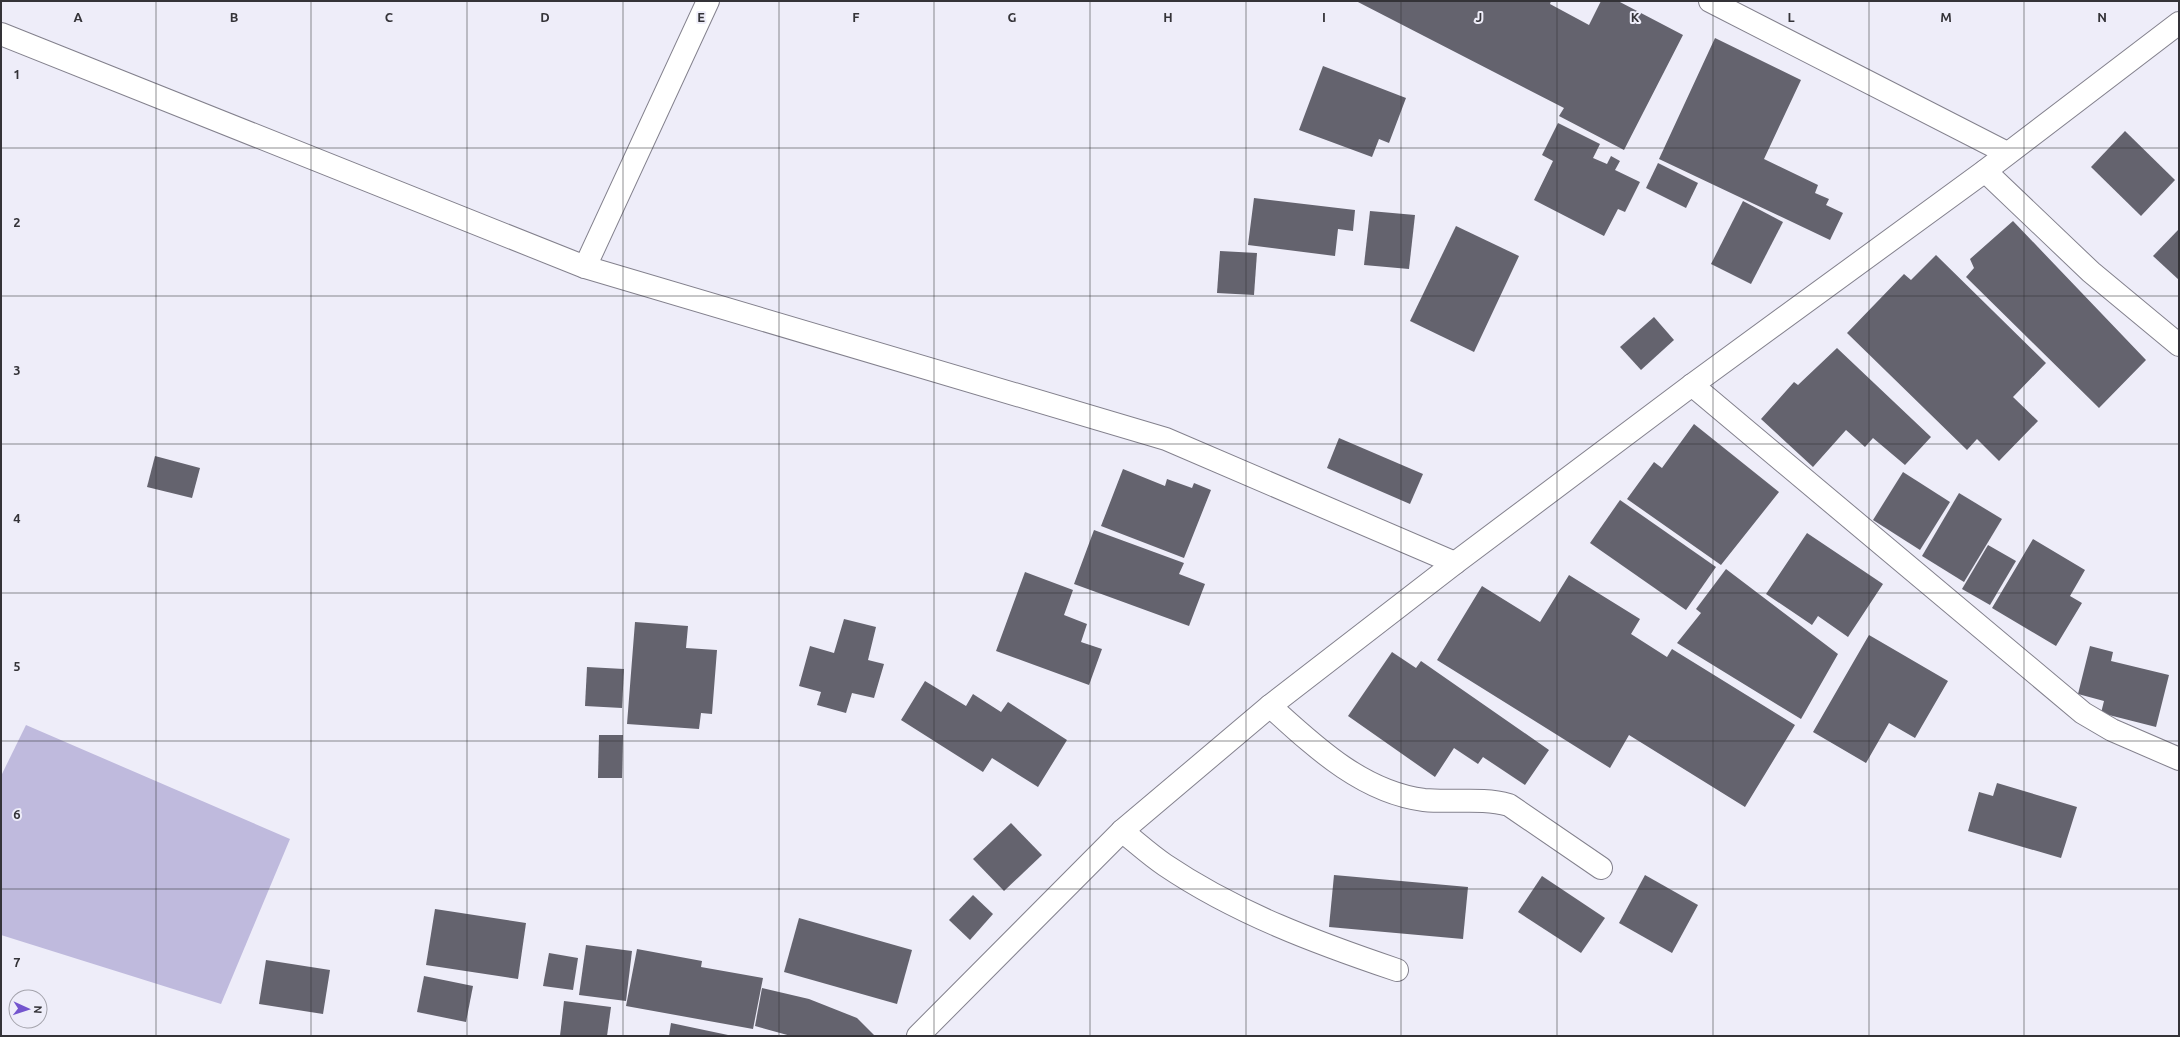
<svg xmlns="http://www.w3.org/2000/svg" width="2180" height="1037" font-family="Ubuntu,sans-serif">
	<rect width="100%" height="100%" fill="#eeedf9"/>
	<!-- green -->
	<path fill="#bfbadd" d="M 26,725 L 290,839 L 221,1004 L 1,935 L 1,776 Z"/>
	<!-- building -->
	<g fill="#64636e">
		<path d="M 1356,1 L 1551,1 L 1550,4 L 1589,25 L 1601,1 L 1618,1 L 1683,35 L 1624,150 L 1559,116 L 1564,108 Z"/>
		<path d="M 1715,38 L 1801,80 L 1764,159 L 1818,185 L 1815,193 L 1829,199 L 1826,205 L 1843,213 L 1830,240 L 1659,159 Z"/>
		<path d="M 1323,66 L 1406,98 L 1389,143 L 1379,139 L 1372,157 L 1299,130 Z"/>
		<path d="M 1558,123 L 1600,144 L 1593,158 L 1607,164 L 1611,156 L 1620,161 L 1615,170 L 1640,182 L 1625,212 L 1618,209 L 1604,236 L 1534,200 L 1553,161 L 1542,155 Z"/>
		<path d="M 2125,131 L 2175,180 L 2141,216 L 2091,167 Z"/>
		<path d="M 1658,163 L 1698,183 L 1686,208 L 1646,188 Z"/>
		<path d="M 1254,198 L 1355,210 L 1353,231 L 1338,229 L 1335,256 L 1248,245 Z"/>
		<path d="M 1743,201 L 1783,222 L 1751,284 L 1711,264 Z"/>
		<path d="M 1370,211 L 1415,215 L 1409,269 L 1364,265 Z"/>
		<path d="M 2013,221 L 2146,360 L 2099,408 L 1966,277 L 1974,268 L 1970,259 Z"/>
		<path d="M 1456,226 L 1519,256 L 1474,352 L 1410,321 Z"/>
		<path d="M 2179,229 L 2179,280 L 2153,256 Z"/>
		<path d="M 1220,251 L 1257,253 L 1254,295 L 1217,293 Z"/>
		<path d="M 1936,255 L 2046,363 L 2013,397 L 2038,421 L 1999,461 L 1977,439 L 1967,450 L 1847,333 L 1904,274 L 1911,280 Z"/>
		<path d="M 1654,317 L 1674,340 L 1641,370 L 1620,347 Z"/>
		<path d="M 1837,348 L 1931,437 L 1905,465 L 1873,438 L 1865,447 L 1846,430 L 1813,467 L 1761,419 L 1794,382 L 1798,385 Z"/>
		<path d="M 1694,424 L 1779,492 L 1721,565 L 1627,499 L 1654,462 L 1662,468 Z"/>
		<path d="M 1339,438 L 1423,474 L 1410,504 L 1327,468 Z"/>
		<path d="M 155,456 L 200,468 L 192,498 L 147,487 Z"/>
		<path d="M 1123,469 L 1165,486 L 1167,479 L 1192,488 L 1194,483 L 1211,490 L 1184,558 L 1101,526 Z"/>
		<path d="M 1903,472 L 1950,502 L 1920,550 L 1873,520 Z"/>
		<path d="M 1959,493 L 2002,519 L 1964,582 L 1922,556 Z"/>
		<path d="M 1620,500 L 1716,567 L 1686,610 L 1590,543 Z"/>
		<path d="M 1094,530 L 1184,563 L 1179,574 L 1205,584 L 1189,626 L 1074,584 Z"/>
		<path d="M 1807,533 L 1883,584 L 1848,637 L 1818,616 L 1812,625 L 1766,594 Z"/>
		<path d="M 2033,539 L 2085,570 L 2070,596 L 2082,603 L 2056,646 L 1992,608 Z"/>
		<path d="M 1988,545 L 2016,561 L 1990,605 L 1962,589 Z"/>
		<path d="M 1726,569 L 1838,654 L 1801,719 L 1677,643 L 1701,613 L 1696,609 Z"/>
		<path d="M 1025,572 L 1073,590 L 1064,615 L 1087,624 L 1081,642 L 1102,649 L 1089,685 L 996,651 Z"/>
		<path d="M 1569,575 L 1640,619 L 1631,634 L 1667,657 L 1672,649 L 1795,725 L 1745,807 L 1629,735 L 1610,768 L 1437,660 L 1482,586 L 1540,622 Z"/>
		<path d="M 844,619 L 876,627 L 868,660 L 884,664 L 874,698 L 852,693 L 846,713 L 817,705 L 821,692 L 799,686 L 810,646 L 834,653 Z"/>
		<path d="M 635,622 L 688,626 L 686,648 L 717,650 L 712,714 L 701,713 L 699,729 L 627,724 Z"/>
		<path d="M 1869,635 L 1948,681 L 1915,738 L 1889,723 L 1866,763 L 1813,732 Z"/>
		<path d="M 2090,646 L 2113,652 L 2111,661 L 2169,675 L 2156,727 L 2101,713 L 2104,701 L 2078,694 Z"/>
		<path d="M 1392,652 L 1416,668 L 1421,661 L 1549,750 L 1525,785 L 1483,757 L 1478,764 L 1454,748 L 1435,777 L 1348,716 Z"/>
		<path d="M 587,667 L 624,669 L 622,708 L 585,706 Z"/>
		<path d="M 925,681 L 966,706 L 973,694 L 1001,712 L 1008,702 L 1067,740 L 1038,787 L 992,758 L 983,772 L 901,720 Z"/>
		<path d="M 599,735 L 623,735 L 622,778 L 598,778 Z"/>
		<path d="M 1997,783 L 2077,807 L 2061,858 L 1968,831 L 1979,792 L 1993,796 Z"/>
		<path d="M 1011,823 L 1042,855 L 1004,891 L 973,859 Z"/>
		<path d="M 1334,875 L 1468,887 L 1463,939 L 1329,927 Z"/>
		<path d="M 1645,875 L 1698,905 L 1672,953 L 1619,923 Z"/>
		<path d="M 1542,876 L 1605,918 L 1581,953 L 1518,912 Z"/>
		<path d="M 973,895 L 993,914 L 970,940 L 949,920 Z"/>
		<path d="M 435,909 L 526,923 L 518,979 L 426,965 Z"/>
		<path d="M 799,918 L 912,950 L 897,1004 L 784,972 Z"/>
		<path d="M 586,945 L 632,951 L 626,1001 L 579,995 Z"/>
		<path d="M 637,949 L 702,961 L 701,967 L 763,978 L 753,1029 L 626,1006 Z"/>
		<path d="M 549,953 L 578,958 L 573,990 L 543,986 Z"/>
		<path d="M 266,960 L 330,970 L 323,1014 L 259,1004 Z"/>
		<path d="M 424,976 L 473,986 L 466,1022 L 417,1012 Z"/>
		<path d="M 762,988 L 809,999 L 857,1018 L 874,1035 L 791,1036 L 755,1026 Z"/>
		<path d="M 564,1001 L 611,1007 L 607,1036 L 560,1036 Z"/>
		<path d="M 671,1023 L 728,1035 L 728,1036 L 669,1036 Z"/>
	</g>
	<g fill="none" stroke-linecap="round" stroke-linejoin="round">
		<defs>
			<g id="minor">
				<path d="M 1710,1 L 2007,153"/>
				<path d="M 1,34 L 585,267 L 1166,439 L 1455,563"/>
				<path d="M 1985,171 L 2091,272 L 2179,345"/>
				<path d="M 585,267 L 708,1"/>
				<path d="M 1692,385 L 2083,713 L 2112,730 L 2179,759"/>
				<path d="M 1270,706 C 1314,746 1362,792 1424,800 C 1453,803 1481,797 1509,805 L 1601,868"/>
				<path d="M 1122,831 C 1136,842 1150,855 1165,865 C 1236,913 1317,943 1397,970"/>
				<path d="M 918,1036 L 1122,831 L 1270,706 L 1455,563 L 1692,385 L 1985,171 L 2179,23"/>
			</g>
		</defs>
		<!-- minor casing -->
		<use href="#minor" stroke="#83818d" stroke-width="24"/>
		<!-- minor -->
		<use href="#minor" stroke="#fff" stroke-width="22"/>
	</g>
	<!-- grid -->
	<path fill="none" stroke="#343338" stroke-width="1" stroke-opacity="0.55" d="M 156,1 L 156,1036M 311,1 L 311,1036M 467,1 L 467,1036M 623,1 L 623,1036M 779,1 L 779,1036M 934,1 L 934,1036M 1090,1 L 1090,1036M 1246,1 L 1246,1036M 1401,1 L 1401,1036M 1557,1 L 1557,1036M 1713,1 L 1713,1036M 1869,1 L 1869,1036M 2024,1 L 2024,1036M 1,148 L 2179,148M 1,296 L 2179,296M 1,444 L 2179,444M 1,593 L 2179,593M 1,741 L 2179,741M 1,889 L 2179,889"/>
	<g font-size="13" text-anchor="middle" font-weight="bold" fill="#343338" stroke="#eeedf9" stroke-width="4" stroke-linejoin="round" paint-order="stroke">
		<text x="78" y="22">A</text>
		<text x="234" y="22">B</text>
		<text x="389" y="22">C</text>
		<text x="545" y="22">D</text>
		<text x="701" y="22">E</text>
		<text x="856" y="22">F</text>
		<text x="1012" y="22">G</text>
		<text x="1168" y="22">H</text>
		<text x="1324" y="22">I</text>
		<text x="1479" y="22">J</text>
		<text x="1635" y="22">K</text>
		<text x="1791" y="22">L</text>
		<text x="1946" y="22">M</text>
		<text x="2102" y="22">N</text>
		<text x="17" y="79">1</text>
		<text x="17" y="227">2</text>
		<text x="17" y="375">3</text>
		<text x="17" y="523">4</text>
		<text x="17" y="671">5</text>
		<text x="17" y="819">6</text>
		<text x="17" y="967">7</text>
	</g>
	<!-- border -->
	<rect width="2180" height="1037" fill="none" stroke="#343338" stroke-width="4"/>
	<!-- north arrow -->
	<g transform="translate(28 1009) rotate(93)"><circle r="19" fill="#eeedf9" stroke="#a4a3ac"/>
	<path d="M0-3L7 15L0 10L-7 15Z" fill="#7455ce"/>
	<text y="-6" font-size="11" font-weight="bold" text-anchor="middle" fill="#343338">N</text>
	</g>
</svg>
